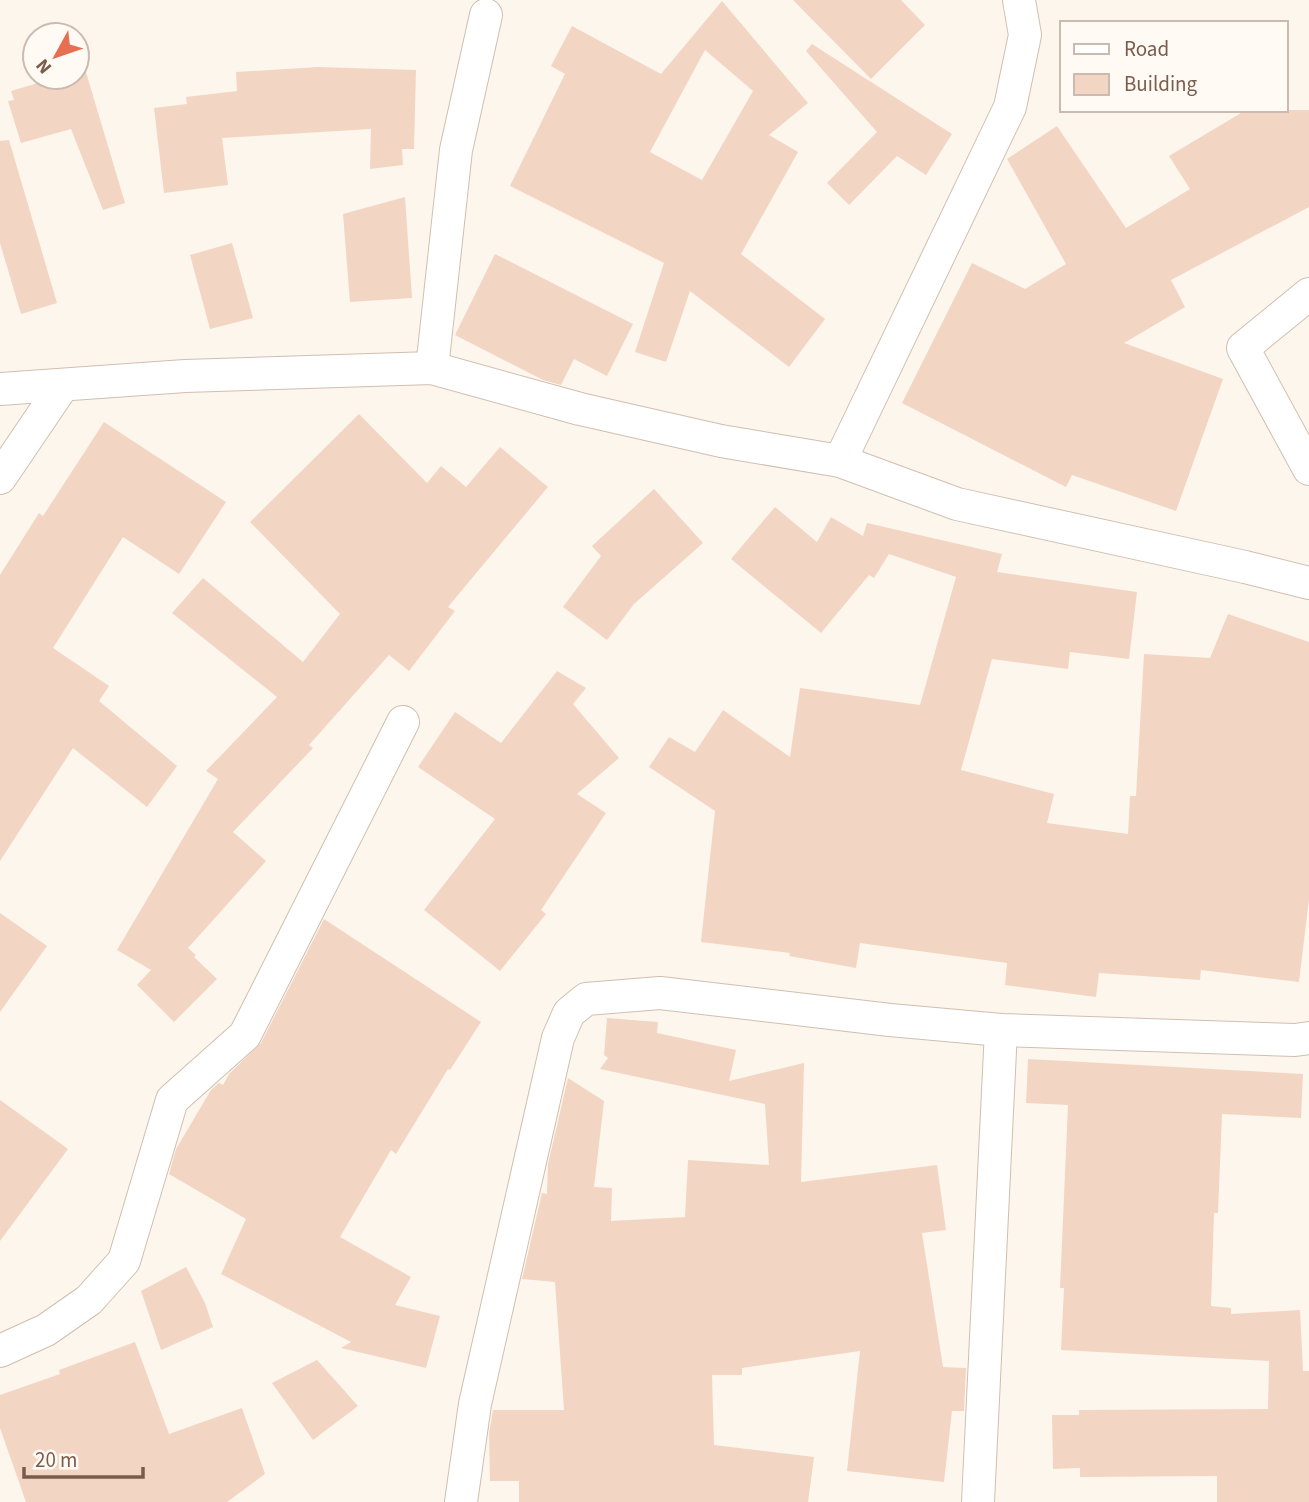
<svg xmlns="http://www.w3.org/2000/svg" width="1309" height="1502" font-family="'Source Sans 3',sans-serif">
	<rect width="100%" height="100%" fill="#fdf6ec"/>
	<!-- building -->
	<g fill="#f3d5c3" fill-rule="evenodd">
		<path d="M 793,0 L 901,0 L 925,25 L 871,79 Z"/>
		<path d="M 722,1 L 808,103 L 769,135 L 798,152 L 741,254 L 825,319 L 789,367 L 690,291 L 666,362 L 635,352 L 664,263 L 510,186 L 565,74 L 551,66 L 572,26 L 661,74 ZM 705,50 L 753,91 L 702,180 L 650,152 Z"/>
		<path d="M 812,44 L 952,134 L 926,175 L 897,156 L 849,205 L 827,183 L 877,132 L 806,51 Z"/>
		<path d="M 318,67 L 416,70 L 414,149 L 402,149 L 403,165 L 370,169 L 371,129 L 222,138 L 228,185 L 164,193 L 154,108 L 187,104 L 186,97 L 237,91 L 236,72 Z"/>
		<path d="M 85,69 L 125,203 L 103,210 L 71,129 L 21,143 L 8,101 L 14,100 L 11,91 L 58,77 L 77,77 L 77,71 Z"/>
		<path d="M 1246,110 L 1309,110 L 1309,207 L 1171,280 L 1185,307 L 1124,343 L 1223,379 L 1176,511 L 1072,475 L 1066,487 L 902,403 L 972,263 L 1025,289 L 1066,264 L 1007,159 L 1057,126 L 1126,228 L 1190,189 L 1169,156 Z"/>
		<path d="M 9,140 L 57,303 L 21,314 L 0,243 L 0,141 Z"/>
		<path d="M 405,197 L 412,298 L 350,302 L 343,214 Z"/>
		<path d="M 232,243 L 253,318 L 210,329 L 190,255 Z"/>
		<path d="M 495,254 L 633,324 L 607,376 L 574,359 L 561,385 L 543,380 L 455,335 Z"/>
		<path d="M 359,414 L 427,483 L 441,466 L 466,487 L 500,447 L 548,487 L 448,607 L 455,611 L 409,671 L 389,655 L 309,745 L 313,748 L 233,832 L 266,861 L 188,948 L 196,955 L 194,957 L 217,979 L 174,1022 L 137,985 L 151,970 L 117,950 L 218,779 L 206,771 L 277,697 L 172,613 L 203,578 L 303,662 L 340,614 L 250,522 Z"/>
		<path d="M 104,422 L 226,502 L 179,574 L 123,537 L 53,648 L 109,686 L 99,701 L 177,766 L 147,807 L 73,748 L 0,861 L 0,575 L 39,513 L 43,516 Z"/>
		<path d="M 654,489 L 703,543 L 634,604 L 607,640 L 563,607 L 601,556 L 592,546 Z"/>
		<path d="M 775,507 L 817,542 L 831,517 L 863,536 L 867,523 L 1002,554 L 997,572 L 1137,592 L 1129,659 L 1070,652 L 1068,669 L 992,659 L 961,770 L 1054,794 L 1047,823 L 1128,834 L 1130,796 L 1136,796 L 1144,654 L 1210,658 L 1228,614 L 1309,642 L 1309,899 L 1299,982 L 1201,970 L 1200,980 L 1099,973 L 1096,997 L 1005,985 L 1007,963 L 860,943 L 856,968 L 789,956 L 790,953 L 701,942 L 715,811 L 649,767 L 669,737 L 695,752 L 723,710 L 790,757 L 800,688 L 920,705 L 956,577 L 889,554 L 874,578 L 869,575 L 821,633 L 731,559 Z"/>
		<path d="M 557,671 L 586,688 L 573,704 L 619,758 L 577,794 L 606,813 L 541,910 L 546,914 L 500,971 L 424,910 L 495,819 L 418,767 L 455,712 L 501,743 Z"/>
		<path d="M 0,913 L 47,946 L 0,1012 Z"/>
		<path d="M 324,919 L 481,1022 L 450,1070 L 448,1069 L 396,1154 L 391,1150 L 340,1237 L 411,1277 L 395,1305 L 440,1316 L 426,1368 L 341,1348 L 351,1342 L 221,1274 L 246,1219 L 169,1174 L 176,1149 L 211,1090 L 219,1083 L 223,1085 L 229,1074 L 261,1043 Z"/>
		<path d="M 607,1018 L 658,1022 L 657,1033 L 736,1050 L 729,1081 L 804,1063 L 801,1182 L 937,1165 L 946,1230 L 922,1233 L 943,1367 L 966,1368 L 964,1411 L 952,1411 L 944,1482 L 847,1471 L 860,1351 L 742,1368 L 742,1375 L 712,1375 L 714,1445 L 814,1457 L 808,1502 L 519,1502 L 519,1481 L 490,1481 L 489,1434 L 493,1410 L 564,1410 L 555,1282 L 522,1279 L 542,1193 L 547,1194 L 548,1164 L 568,1078 L 604,1101 L 594,1187 L 612,1188 L 611,1221 L 685,1217 L 688,1160 L 769,1165 L 765,1104 L 600,1069 L 608,1058 L 604,1055 Z"/>
		<path d="M 1028,1059 L 1303,1074 L 1301,1118 L 1222,1114 L 1218,1213 L 1214,1213 L 1211,1306 L 1231,1308 L 1231,1314 L 1300,1310 L 1303,1371 L 1309,1371 L 1309,1502 L 1217,1502 L 1217,1476 L 1080,1477 L 1080,1468 L 1053,1469 L 1052,1415 L 1079,1415 L 1079,1410 L 1268,1409 L 1269,1361 L 1061,1350 L 1064,1288 L 1060,1288 L 1068,1105 L 1026,1103 Z"/>
		<path d="M 0,1100 L 68,1149 L 0,1241 Z"/>
		<path d="M 186,1267 L 205,1303 L 213,1327 L 161,1350 L 141,1291 Z"/>
		<path d="M 135,1342 L 169,1434 L 242,1408 L 265,1474 L 227,1502 L 26,1502 L 0,1428 L 0,1395 L 60,1374 L 59,1370 Z"/>
		<path d="M 317,1360 L 358,1406 L 313,1440 L 272,1383 Z"/>
	</g>
	<g fill="none" stroke-linecap="round" stroke-linejoin="round">
		<defs>
			<g id="street">
				<path d="M 1309,294 L 1243,348 L 1309,469"/>
				<path d="M 432,368 L 456,150 L 486,15"/>
				<path d="M 0,389 L 185,376 L 432,368 L 580,409 L 721,441 L 840,461 L 957,504 L 1245,567 L 1309,583"/>
				<path d="M 840,461 L 1010,107 L 1025,35 L 1019,0"/>
				<path d="M 0,478 L 63,385"/>
				<path d="M 0,1351 L 46,1330 L 89,1300 L 124,1261 L 172,1100 L 245,1035 L 403,722"/>
				<path d="M 461,1502 L 475,1404 L 558,1038 L 569,1013 L 586,999 L 660,993 L 890,1020 L 1001,1030 L 1295,1040 L 1309,1038"/>
				<path d="M 978,1502 L 1001,1030"/>
			</g>
		</defs>
		<!-- street casing -->
		<use href="#street" stroke="#d1beb0" stroke-width="34"/>
		<!-- street -->
		<use href="#street" stroke="#fff" stroke-width="32"/>
	</g>
	<!-- legend -->
	<rect x="1060" y="21" width="228" height="91" fill="#fffaf3" stroke="#cabbb1" stroke-width="2"/>
	<rect x="1074" y="44" width="35" height="10" fill="#ffffff" stroke="#cabbb1" stroke-width="2"/>
	<text x="1124" y="56" font-size="21" fill="#7a5c4d">Road</text>
	<rect x="1074" y="74" width="35" height="21" fill="#f3d5c3" stroke="#cabbb1" stroke-width="2"/>
	<text x="1124" y="91" font-size="21" fill="#7a5c4d">Building</text>
	<!-- north arrow -->
	<g transform="translate(56 56) rotate(230)"><circle r="33" fill="#fffaf3" stroke="#cabbb1" stroke-width="2"/>
	<path d="M0-5L12 26L0 18L-12 26Z" fill="#e76f51"/>
	<text y="-10" font-size="19" font-weight="bold" text-anchor="middle" fill="#7a5c4d">N</text>
	</g>
	<!-- scale -->
	<path d="M24 1467v10h119v-10" fill="none" stroke="#7a5c4d" stroke-width="3.5"/>
	<text x="35" y="1467" font-size="21" fill="#7a5c4d" stroke="#fffaf3" stroke-width="5" paint-order="stroke">20 m</text>
</svg>
